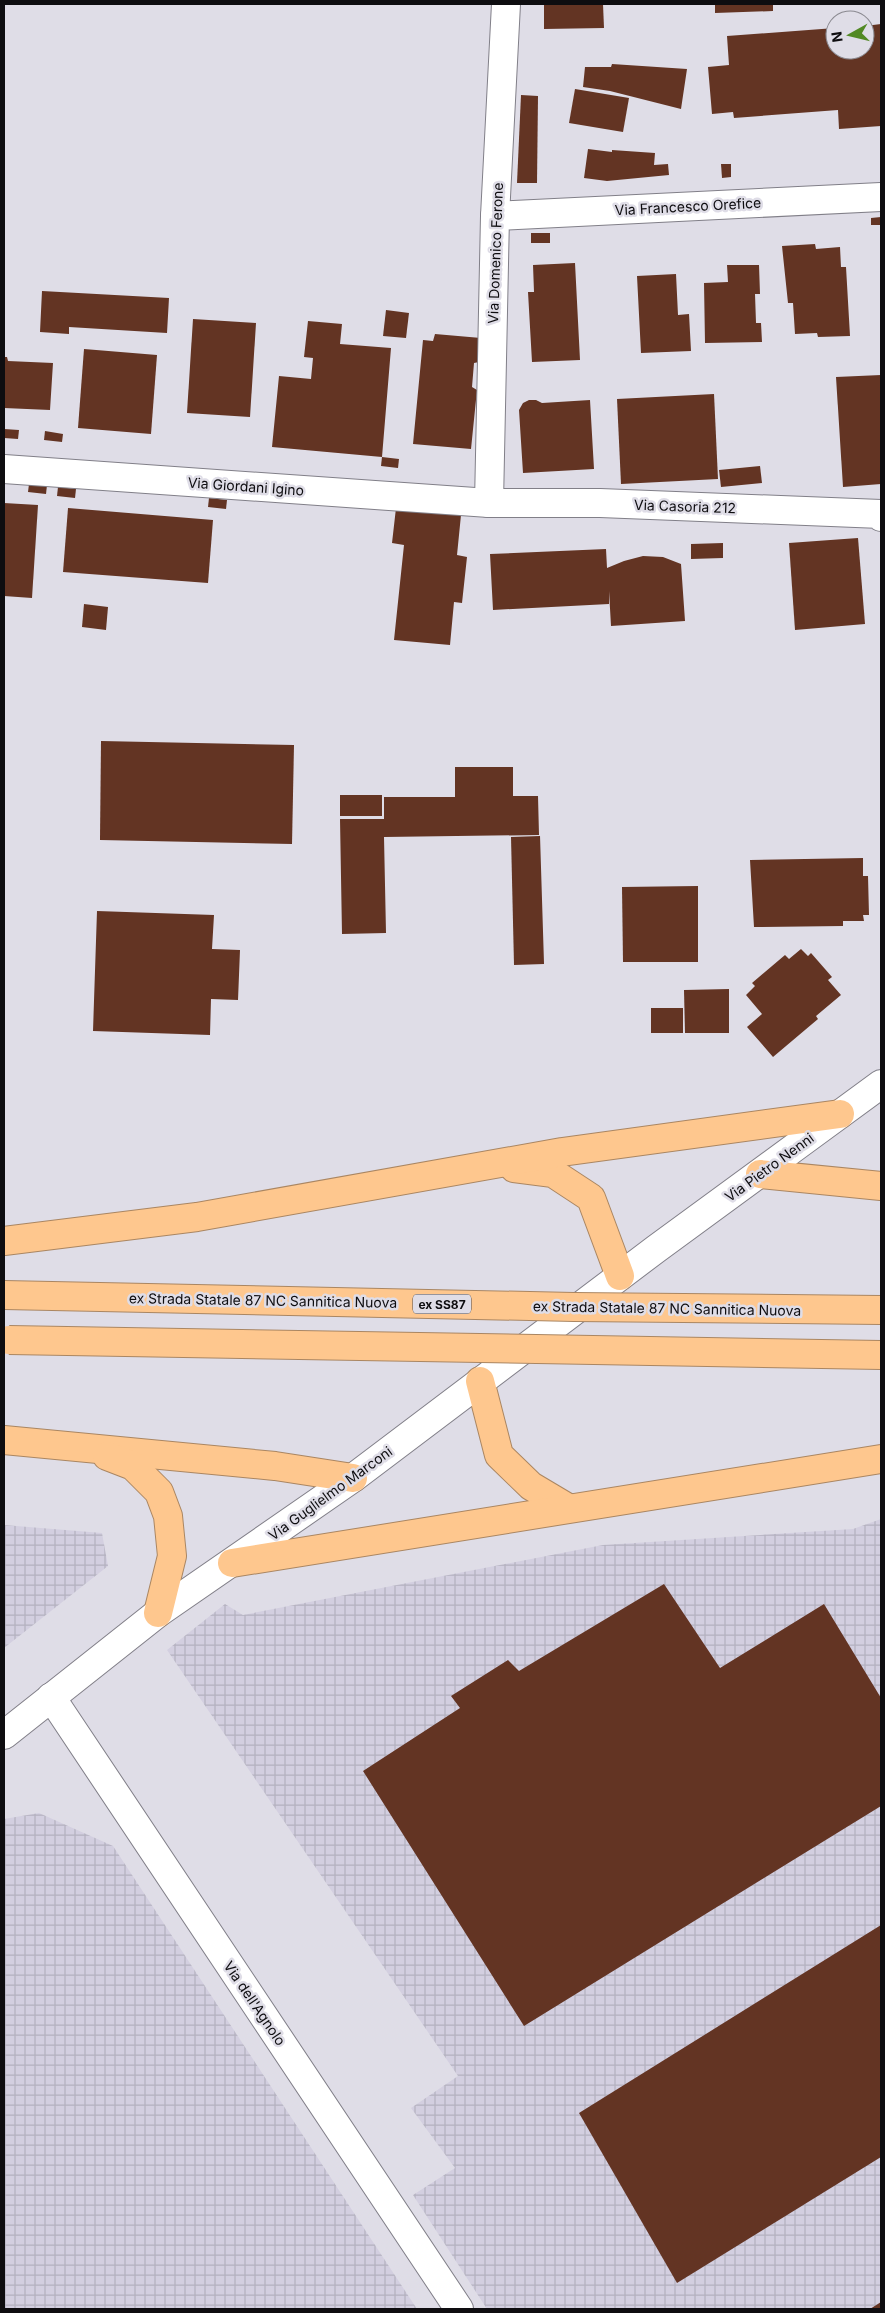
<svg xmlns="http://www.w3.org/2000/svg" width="885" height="2313" font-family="Inter,sans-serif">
	<defs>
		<pattern id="industrial-grid" width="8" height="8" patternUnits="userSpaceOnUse" patternTransform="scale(1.25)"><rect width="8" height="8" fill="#d3cfe0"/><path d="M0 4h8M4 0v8" fill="none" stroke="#b4b1bf"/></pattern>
	</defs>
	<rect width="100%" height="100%" fill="#dfdde7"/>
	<!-- industrial -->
	<g fill="url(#industrial-grid)">
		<path d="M 881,1519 L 881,2309 L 487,2309 L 413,2195 L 455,2168 L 411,2108 L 458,2076 L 167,1650 L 225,1604 L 243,1615 L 603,1545 L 853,1529 Z"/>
		<path d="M 4,1525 L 102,1533 L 108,1566 L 4,1648 Z"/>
		<path d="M 39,1813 L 113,1846 L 417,2309 L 4,2309 L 4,1819 Z"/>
	</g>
	<!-- building -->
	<g fill="#633423">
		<path d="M 544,4 L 603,4 L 604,28 L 544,29 Z"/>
		<path d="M 715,4 L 773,4 L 773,11 L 715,13 Z"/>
		<path d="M 881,24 L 881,126 L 839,129 L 838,110 L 734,118 L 733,112 L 712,114 L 708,67 L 729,65 L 727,36 L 835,28 L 835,50 L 865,50 L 865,26 Z"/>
		<path d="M 612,64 L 687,69 L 681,109 L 610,91 L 583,87 L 585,67 L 611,67 Z"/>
		<path d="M 575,89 L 629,98 L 623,132 L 569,123 Z"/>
		<path d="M 521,95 L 538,96 L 537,183 L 517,183 Z"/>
		<path d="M 588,149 L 612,152 L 612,150 L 655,153 L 654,165 L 668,164 L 669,175 L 607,181 L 584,178 Z"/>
		<path d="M 721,164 L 731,164 L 731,177 L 722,178 Z"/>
		<path d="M 881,217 L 881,225 L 871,225 L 871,218 Z"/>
		<rect x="531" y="233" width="19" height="10"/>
		<path d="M 815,244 L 816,249 L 840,247 L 841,267 L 846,267 L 850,336 L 818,337 L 817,333 L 795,334 L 793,303 L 788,303 L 782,246 Z"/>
		<path d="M 575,263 L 580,360 L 532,362 L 528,292 L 534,292 L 533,265 Z"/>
		<path d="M 727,265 L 759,265 L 760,294 L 755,294 L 756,323 L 761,323 L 762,342 L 705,343 L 704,283 L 728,282 Z"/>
		<path d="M 676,274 L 678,315 L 689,314 L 691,351 L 641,353 L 637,276 Z"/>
		<path d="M 42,291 L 169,298 L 167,333 L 69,327 L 69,334 L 40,332 Z"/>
		<path d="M 386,310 L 409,313 L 406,338 L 383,336 Z"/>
		<path d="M 193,319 L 256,323 L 250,417 L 187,413 Z"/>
		<path d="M 308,321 L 342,324 L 340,344 L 391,348 L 382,457 L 272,447 L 279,376 L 311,379 L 313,358 L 304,357 Z"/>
		<path d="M 435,334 L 481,338 L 479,362 L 474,363 L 472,387 L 477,390 L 471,449 L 413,444 L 423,340 L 433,341 Z"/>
		<path d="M 84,349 L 157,355 L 151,434 L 78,428 Z"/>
		<path d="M 4,357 L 7,357 L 8,361 L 53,363 L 50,410 L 4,408 Z"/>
		<path d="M 881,375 L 881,484 L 843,487 L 836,377 Z"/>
		<path d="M 714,394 L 718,479 L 621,484 L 617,399 Z"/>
		<path d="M 529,400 L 536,400 L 542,403 L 590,400 L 594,469 L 523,473 L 519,410 L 523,403 Z"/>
		<path d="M 4,429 L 19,430 L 18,439 L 4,438 Z"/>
		<path d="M 45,431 L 63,434 L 62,442 L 44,440 Z"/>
		<path d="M 382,457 L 399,459 L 398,468 L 381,466 Z"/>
		<path d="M 760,466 L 762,483 L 721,487 L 719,470 Z"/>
		<path d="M 29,484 L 47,485 L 46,494 L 28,492 Z"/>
		<path d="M 58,487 L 76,489 L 75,498 L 57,496 Z"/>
		<path d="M 209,498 L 227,500 L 226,509 L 208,507 Z"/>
		<path d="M 4,503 L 38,505 L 32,598 L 4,596 Z"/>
		<path d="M 68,508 L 213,520 L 208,583 L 63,572 Z"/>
		<path d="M 396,508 L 461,515 L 457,555 L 467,557 L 462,603 L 454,602 L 450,645 L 394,640 L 404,545 L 392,543 Z"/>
		<path d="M 858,538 L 865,624 L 795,630 L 789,543 Z"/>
		<path d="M 723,543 L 723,558 L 691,559 L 691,544 Z"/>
		<path d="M 606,549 L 607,568 L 624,561 L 643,556 L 663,557 L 681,564 L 685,621 L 611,626 L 609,591 L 609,604 L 493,610 L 490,554 Z"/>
		<path d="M 84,604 L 108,607 L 106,630 L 82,627 Z"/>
		<path d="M 101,741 L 294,745 L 292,844 L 100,840 Z"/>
		<path d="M 455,767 L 513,767 L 513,796 L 538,796 L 539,835 L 384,837 L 386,933 L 342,934 L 340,819 L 384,819 L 384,797 L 455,797 Z"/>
		<rect x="340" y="795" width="42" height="21"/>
		<path d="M 540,836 L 544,964 L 514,965 L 511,837 Z"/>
		<path d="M 863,858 L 863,876 L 868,876 L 869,915 L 863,915 L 864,921 L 843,921 L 843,926 L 754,927 L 750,860 Z"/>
		<path d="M 698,886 L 698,962 L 623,962 L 622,887 Z"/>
		<path d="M 97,911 L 214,915 L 212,949 L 240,950 L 238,1000 L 211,999 L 210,1035 L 93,1031 Z"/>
		<path d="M 801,949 L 808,956 L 811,953 L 832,977 L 828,980 L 841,995 L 816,1016 L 818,1019 L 773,1057 L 747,1027 L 762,1014 L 746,995 L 755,986 L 752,983 L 785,955 L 789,959 Z"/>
		<path d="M 729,989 L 729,1033 L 685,1033 L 684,990 Z"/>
		<rect x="651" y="1008" width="32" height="25"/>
		<path d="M 664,1584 L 720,1668 L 824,1604 L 881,1698 L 881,1806 L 524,2026 L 363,1771 L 460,1708 L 451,1696 L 508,1660 L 519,1671 Z"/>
		<path d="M 881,1925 L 881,2157 L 677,2283 L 579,2113 Z"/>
		<path d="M 881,2302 L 881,2309 L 870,2309 Z"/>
	</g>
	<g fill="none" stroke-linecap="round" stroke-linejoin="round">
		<defs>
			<g id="minor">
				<path d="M 495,216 L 881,197"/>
				<path d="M 4,469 L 489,503 L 600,503 L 881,514 L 881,517"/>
				<path d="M 489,503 L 495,216 L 506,4"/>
				<path d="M 51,1697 L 459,2309"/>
				<path d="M 4,1735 L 158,1613 L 353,1478 L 656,1249 L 881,1084"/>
			</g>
			<g id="highway">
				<path d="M 514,1168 L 553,1173 L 591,1198 L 620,1276"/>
				<path d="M 760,1174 L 881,1186"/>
				<path d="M 4,1241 L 197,1217 L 562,1152 L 840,1114"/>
				<path d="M 480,1381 L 499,1455 L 531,1486 L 568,1508"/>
				<path d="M 4,1440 L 275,1466 L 353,1478"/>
				<path d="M 107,1456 L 133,1466 L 159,1492 L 168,1516 L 172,1556 L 158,1613"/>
				<path d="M 232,1563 L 881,1459"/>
			</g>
		</defs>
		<!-- minor casing -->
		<use href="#minor" stroke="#817f88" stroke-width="30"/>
		<!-- highway casing -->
		<use href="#highway" stroke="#aa8662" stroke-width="30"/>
		<!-- minor -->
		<use href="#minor" stroke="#fff" stroke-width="28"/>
		<!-- highway -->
		<use href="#highway" stroke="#fec78e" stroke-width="28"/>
		<defs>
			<g id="highway-bridge">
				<path d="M 4,1295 L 574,1307 L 881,1310"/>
				<path d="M 9,1340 L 881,1355"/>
			</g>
		</defs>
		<!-- highway-bridge casing -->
		<use href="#highway-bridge" stroke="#aa8662" stroke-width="30" stroke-linecap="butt"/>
		<!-- highway-bridge -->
		<use href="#highway-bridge" stroke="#fec78e" stroke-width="28"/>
	</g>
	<g text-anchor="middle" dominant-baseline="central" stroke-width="5" stroke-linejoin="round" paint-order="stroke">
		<!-- shield labels -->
		<rect fill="#dfdde7" stroke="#4d4b50" stroke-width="1" x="413" y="1294.5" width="58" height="19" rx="4"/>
		<g font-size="12" font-weight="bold" fill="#0e0d10">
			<text x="442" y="1304">ex SS87</text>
		</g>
		<!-- street labels -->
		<g font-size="14" fill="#0e0d10" stroke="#dfdde7">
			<text transform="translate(688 206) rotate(-3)">Via Francesco Orefice</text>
			<text transform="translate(495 253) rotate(-88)">Via Domenico Ferone</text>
			<text transform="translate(246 486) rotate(4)">Via Giordani Igino</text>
			<text transform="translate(685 506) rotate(2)">Via Casoria 212</text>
			<text transform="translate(769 1167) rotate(-36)">Via Pietro Nenni</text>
			<text transform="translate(263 1300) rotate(1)">ex Strada Statale 87 NC Sannitica Nuova</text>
			<text transform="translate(667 1308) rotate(1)">ex Strada Statale 87 NC Sannitica Nuova</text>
			<text transform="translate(330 1493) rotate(-36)">Via Guglielmo Marconi</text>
			<text transform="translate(255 2003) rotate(56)">Via dell'Agnolo</text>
		</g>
	</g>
	<!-- border -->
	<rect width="885" height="2313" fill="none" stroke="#0e0d10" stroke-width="10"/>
	<!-- north arrow -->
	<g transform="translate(850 35) rotate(262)"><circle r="24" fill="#dfdde7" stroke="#8b8a91"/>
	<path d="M0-4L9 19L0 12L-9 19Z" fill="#528924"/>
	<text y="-8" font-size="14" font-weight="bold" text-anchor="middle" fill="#0e0d10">N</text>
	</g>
</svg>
